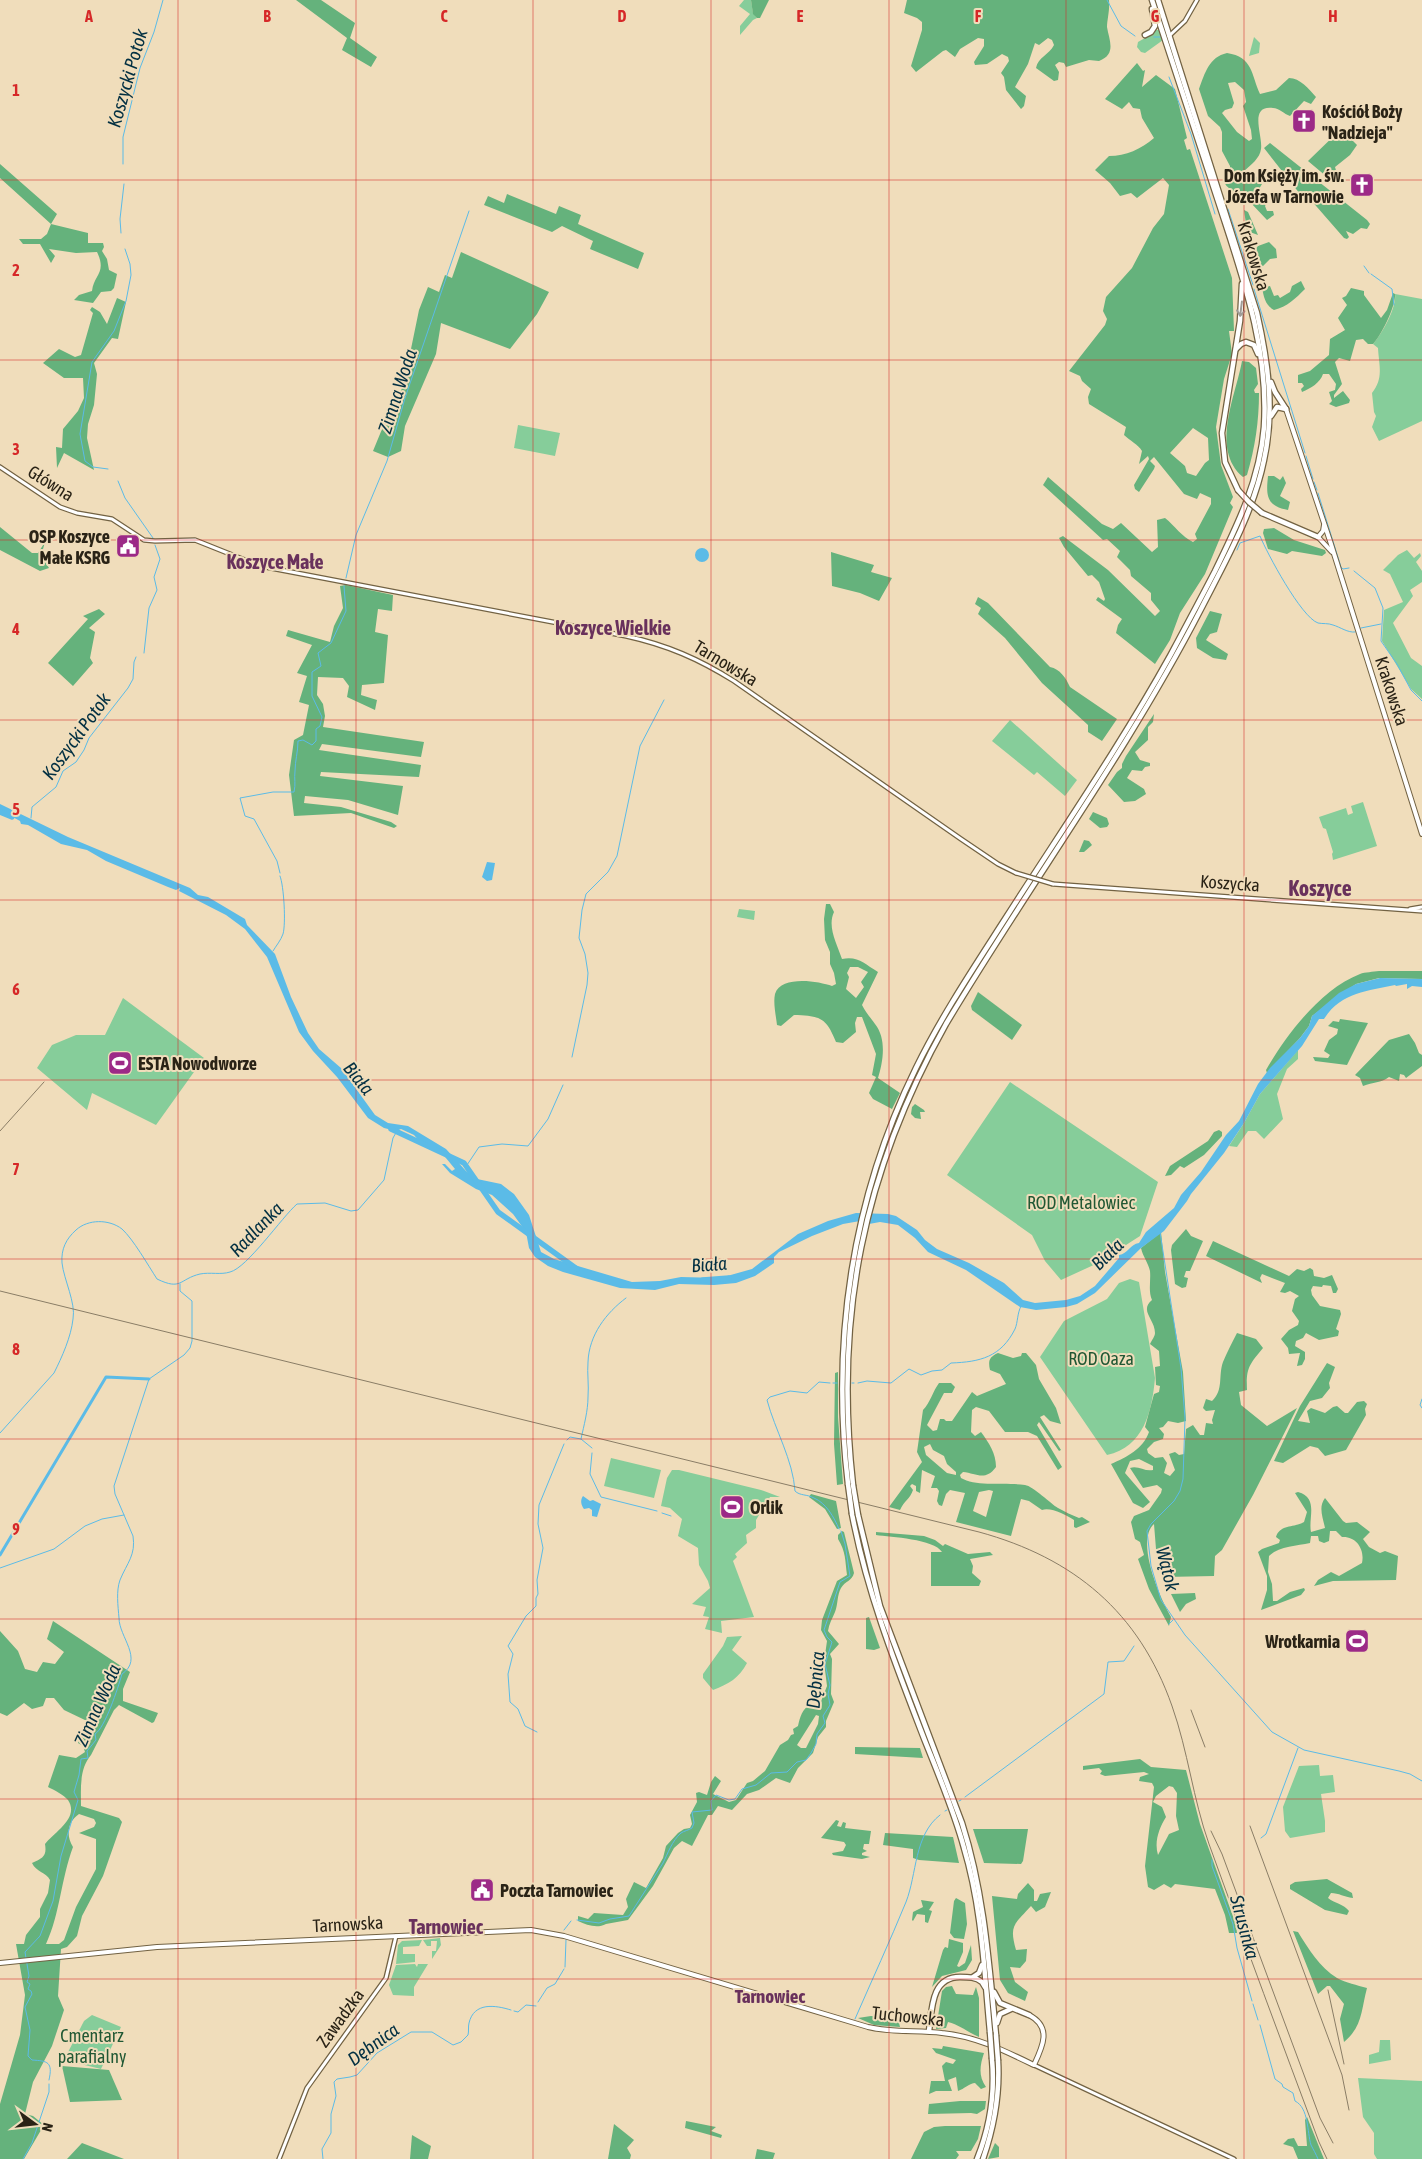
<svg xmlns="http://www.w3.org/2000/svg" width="1422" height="2159" font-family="'Asap Condensed',sans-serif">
	<rect width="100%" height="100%" fill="#f0ddbb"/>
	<!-- green -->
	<g fill="#86cd9a">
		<path d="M 744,0 L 751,0 L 753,13 L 757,18 L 753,20 L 740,35 L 740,26 L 750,14 L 739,6 Z"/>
		<path d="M 1156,30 L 1159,30 L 1163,40 L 1145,53 L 1141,52 L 1137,47 L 1138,42 L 1152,34 Z"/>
		<path d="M 1254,37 L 1260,43 L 1259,53 L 1249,56 Z"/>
		<path d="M 1395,294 L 1422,299 L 1422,421 L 1379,441 L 1372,427 L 1376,416 L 1374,412 L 1372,393 C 1384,378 1379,366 1378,348 L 1373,344 C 1382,334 1397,307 1395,294 Z"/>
		<path d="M 518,425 L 560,433 L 555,456 L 514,448 Z"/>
		<path d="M 1407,550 L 1414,558 L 1420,553 L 1421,556 L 1416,562 L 1422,571 L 1422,582 L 1410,590 L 1413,596 L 1393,623 L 1411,658 L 1422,666 L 1422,699 L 1411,689 L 1382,641 L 1384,610 L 1403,602 L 1390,574 L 1383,570 L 1398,555 Z"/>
		<path d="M 1010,720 L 1077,780 L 1065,796 L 1037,772 L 1034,775 L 992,741 Z"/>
		<path d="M 1363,802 L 1377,846 L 1333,860 L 1332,854 L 1333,852 L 1326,829 L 1323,828 L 1319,817 L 1346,808 L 1348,815 L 1353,813 L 1351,806 Z"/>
		<path d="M 739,909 L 755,911 L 754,920 L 737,917 Z"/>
		<path d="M 123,998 L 204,1058 L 156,1125 L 92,1093 L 87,1110 L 37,1068 L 52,1045 L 76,1035 L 105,1035 Z"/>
		<path d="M 1298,1050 L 1298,1059 L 1287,1069 L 1277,1094 L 1283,1119 L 1264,1139 L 1256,1131 L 1248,1131 L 1237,1147 L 1229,1146 L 1244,1123 L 1260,1094 Z"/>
		<path d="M 1010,1082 L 1158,1182 L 1140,1236 L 1098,1263 L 1061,1280 L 1045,1261 L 1032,1235 L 947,1175 Z"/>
		<path d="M 1130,1279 L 1139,1282 L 1155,1378 C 1152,1411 1144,1447 1107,1455 L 1040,1357 L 1064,1321 L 1107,1299 L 1119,1283 Z"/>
		<path d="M 611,1458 L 661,1470 L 654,1498 L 604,1486 Z"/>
		<path d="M 672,1470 L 679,1470 L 761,1490 L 780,1497 L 770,1497 L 756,1520 L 756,1528 L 746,1535 L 747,1543 L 735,1554 L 737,1557 L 733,1561 L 754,1617 L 721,1621 L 722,1633 L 705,1629 L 709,1617 L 703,1616 L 706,1607 L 692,1604 L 710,1588 L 708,1581 L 699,1565 L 698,1548 L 678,1536 L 682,1519 L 670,1508 L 661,1506 L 667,1478 Z"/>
		<path d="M 742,1636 L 732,1650 L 747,1663 C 739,1678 729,1684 713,1690 L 703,1678 L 703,1674 L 723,1646 L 727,1637 Z"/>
		<path d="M 1319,1765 L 1320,1776 L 1333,1775 L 1335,1792 L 1321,1794 L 1325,1821 L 1325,1832 L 1290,1838 L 1285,1831 L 1283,1807 L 1299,1766 Z"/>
		<path d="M 440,1938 L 441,1945 L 432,1959 L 432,1951 L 436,1951 L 437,1941 L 431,1941 L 431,1946 L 427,1946 L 423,1940 Z"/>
		<path d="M 422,1940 L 419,1946 L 403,1947 L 403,1954 L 415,1954 L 415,1962 L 396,1964 L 398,1945 L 402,1941 Z"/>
		<path d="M 415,1964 L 417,1967 L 418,1964 L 428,1964 L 414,1987 L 414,1996 L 393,1995 L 389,1985 L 396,1965 Z"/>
		<path d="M 92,2015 L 121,2027 L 101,2069 L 64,2060 L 84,2021 Z"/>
		<path d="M 1380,2040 L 1390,2040 L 1391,2060 L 1369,2064 L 1369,2055 L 1379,2052 Z"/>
		<path d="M 1358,2078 L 1422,2081 L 1422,2159 L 1377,2159 L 1374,2154 L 1374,2133 L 1363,2117 Z"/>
	</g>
	<!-- forest -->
	<g fill="#65b27c" fill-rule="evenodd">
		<path d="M 296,0 L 321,0 L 355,23 L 350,38 L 377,57 L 371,67 L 342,50 L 347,38 Z"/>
		<path d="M 751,0 L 769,0 L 760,18 L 757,18 L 753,14 Z"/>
		<path d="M 907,0 L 1109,0 C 1110,10 1107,20 1107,27 C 1109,40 1117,54 1099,61 L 1089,60 L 1066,67 L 1064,63 L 1059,62 L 1055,65 L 1059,72 L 1058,80 L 1054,81 L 1036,68 C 1038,57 1049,55 1054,45 L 1052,40 L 1048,38 L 1039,45 L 1035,43 L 1028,64 L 1015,87 L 1026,96 L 1024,106 L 1021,109 L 1006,90 L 1004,77 L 1001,73 L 1009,61 L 1008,57 L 1002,54 L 987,64 L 975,65 L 974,62 L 984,46 L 984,39 L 978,38 L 960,49 L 955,57 L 946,50 L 943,51 L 916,72 L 911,66 L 922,30 L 922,22 L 917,18 L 904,13 Z"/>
		<path d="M 1227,53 C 1253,57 1251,74 1260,94 L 1276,90 L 1289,78 C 1300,78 1309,89 1316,97 L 1311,104 L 1304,101 L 1290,116 C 1284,114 1279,108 1273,108 C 1248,105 1263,135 1261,149 C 1260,158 1251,165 1244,171 L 1247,176 L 1252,175 L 1260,178 L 1262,184 L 1259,189 L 1268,201 L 1265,206 L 1267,211 L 1273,211 L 1274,215 L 1267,220 L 1250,202 L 1243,202 L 1239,199 L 1237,193 C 1228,188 1223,185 1223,175 L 1230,170 L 1230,166 L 1222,151 L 1222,132 L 1220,127 L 1208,116 L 1199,89 C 1205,73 1209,57 1227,53 ZM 1235,82 L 1244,90 L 1246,102 L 1243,106 L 1251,130 L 1252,139 L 1249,141 L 1237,132 L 1222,113 L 1225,110 L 1232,108 L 1234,103 L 1228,83 Z"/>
		<path d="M 1137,63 L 1143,71 L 1145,70 L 1142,87 L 1156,75 L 1175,89 L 1187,138 L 1184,140 L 1187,150 L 1190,149 L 1232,278 L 1234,331 L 1229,331 L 1232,354 L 1224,379 L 1216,427 L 1221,465 L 1233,497 L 1230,503 L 1233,507 L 1205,574 L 1180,613 L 1170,640 L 1155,664 L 1116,633 L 1118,625 L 1122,619 L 1096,600 L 1098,597 L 1104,601 L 1105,599 L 1099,582 L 1092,575 L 1088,576 L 1064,547 L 1059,538 L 1063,536 L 1108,570 L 1155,616 L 1160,611 L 1151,600 L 1151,593 L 1131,576 L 1130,570 L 1117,557 L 1120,551 L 1107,539 L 1103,540 L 1043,485 L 1048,477 L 1102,524 L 1113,529 L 1121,523 L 1152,552 L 1158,547 L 1157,520 L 1165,518 C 1175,526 1182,537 1193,542 L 1197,539 L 1195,534 L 1211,504 L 1211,498 L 1200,493 L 1197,499 L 1184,494 L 1154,457 L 1150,461 L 1155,466 L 1154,469 L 1139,492 L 1135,489 L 1134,485 L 1149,459 L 1148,456 L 1139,464 L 1142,451 C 1138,444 1130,441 1124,435 L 1126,427 L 1089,404 L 1088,397 L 1091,389 L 1082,381 L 1080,376 L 1069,371 L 1105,325 L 1107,319 L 1103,311 L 1106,297 L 1132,268 L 1153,228 L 1164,214 L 1169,185 L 1163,178 L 1137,198 L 1131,193 L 1120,196 L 1110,183 L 1095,170 L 1109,156 C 1126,156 1141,149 1154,138 L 1142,118 L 1140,109 L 1133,108 L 1129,102 L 1122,109 L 1105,99 ZM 1193,428 L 1208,438 L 1209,460 L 1205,463 L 1196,476 L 1187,473 L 1185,466 L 1170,453 Z"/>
		<path d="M 1341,129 L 1357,145 L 1350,155 L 1335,167 L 1338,177 L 1333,182 L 1308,161 Z"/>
		<path d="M 1270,143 L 1367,220 L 1370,224 L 1367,229 L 1361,228 L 1353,234 L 1346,231 L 1349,237 L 1347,239 L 1344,238 L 1303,191 L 1300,194 L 1264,148 Z"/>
		<path d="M 0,164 L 57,214 L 51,224 L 88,233 L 88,243 L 103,243 L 104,247 L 102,251 L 107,259 L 109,270 L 117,274 L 114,288 L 111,291 L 101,292 L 93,303 L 74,300 L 79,295 L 92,291 C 94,274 107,273 97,252 L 76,253 L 49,249 L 55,256 L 51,263 L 40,244 L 23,244 L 19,239 L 41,239 L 47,234 L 51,224 L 0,178 Z"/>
		<path d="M 507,194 L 556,214 L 559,206 L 581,215 L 578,224 L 644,253 L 638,269 L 590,249 L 593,241 L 562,226 L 552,232 L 484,205 L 488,196 L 504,203 Z"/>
		<path d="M 1244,210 L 1248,212 L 1258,235 L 1247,231 Z"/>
		<path d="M 1269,242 L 1276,249 L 1277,258 L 1270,259 L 1263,266 L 1252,262 L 1250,256 L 1258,246 Z"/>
		<path d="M 461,252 L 549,292 L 537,314 L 510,349 L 441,323 L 436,354 L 405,426 L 401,451 L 388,457 L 373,451 L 387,417 L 393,417 L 405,378 L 419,310 L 428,287 L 439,292 L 445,275 L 452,278 Z"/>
		<path d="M 1301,281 L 1305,289 C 1296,298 1287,307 1274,310 C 1265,305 1264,297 1262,288 L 1270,286 L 1274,296 L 1278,295 L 1280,298 L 1290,292 L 1292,286 Z"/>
		<path d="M 1351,288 L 1364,291 L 1364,295 L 1381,318 L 1387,310 L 1393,293 L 1395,294 C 1396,306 1381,336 1373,344 L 1368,344 L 1363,339 L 1356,340 L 1350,361 L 1339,358 L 1335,362 L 1342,384 L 1334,395 L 1334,398 L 1343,391 L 1350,400 L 1349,403 L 1336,407 L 1329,404 L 1332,401 L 1329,392 L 1335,390 L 1336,384 L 1329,374 L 1323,374 C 1320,383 1311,388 1302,392 L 1301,389 L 1304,386 L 1302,383 L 1298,383 L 1298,375 L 1310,371 L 1329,355 L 1330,339 L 1345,330 L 1338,318 L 1347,305 L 1342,298 L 1346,296 Z"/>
		<path d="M 117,298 L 126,302 L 118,339 L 112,338 L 94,363 L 97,374 L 94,405 L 88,424 L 87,438 L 94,470 L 64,453 L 57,468 L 56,447 L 62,448 L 63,429 L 78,411 L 84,398 L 83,378 L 64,378 L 43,363 L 59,349 L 75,357 L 81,355 L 93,313 L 90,310 L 92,307 L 100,312 L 107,324 Z"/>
		<path d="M 1242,361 L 1249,362 L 1256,368 L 1258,384 L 1254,390 L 1255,393 L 1259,393 C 1259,421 1255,448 1247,475 L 1243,477 C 1210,449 1236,395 1242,361 Z"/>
		<path d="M 1268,476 L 1274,476 L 1280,480 L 1283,476 L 1286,483 L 1280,496 L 1290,502 L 1288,510 C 1266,506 1266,495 1268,476 Z"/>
		<path d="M 0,527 L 32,553 L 38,553 L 45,542 L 41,556 L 49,568 L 40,571 L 0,550 Z"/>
		<path d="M 1274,528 L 1294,540 L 1325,550 L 1326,553 L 1322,556 L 1292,551 L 1287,554 L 1268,549 L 1263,533 L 1264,529 Z"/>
		<path d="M 831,552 L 874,565 L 871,572 L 892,578 L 879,601 L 860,593 L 832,586 Z"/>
		<path d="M 346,585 L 393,595 L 392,611 L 378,609 L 375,632 L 388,635 L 384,683 L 362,685 L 361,695 L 377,700 L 375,710 L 347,697 L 349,686 L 343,678 L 318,677 L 317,695 L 323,704 L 325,716 L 323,727 L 424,742 L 421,757 L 322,744 L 319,750 L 421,765 L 419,777 L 321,772 L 320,776 L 403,786 L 398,815 L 348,800 L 305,796 L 304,803 L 341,807 L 391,822 L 397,826 L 394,828 L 351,813 L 294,816 L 289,775 L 294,740 L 303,735 L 309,705 L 299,702 L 307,676 L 297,673 L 312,645 L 286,636 L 288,630 L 330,642 L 334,626 L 343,608 L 340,586 Z"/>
		<path d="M 978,597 L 988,603 L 1050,667 C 1060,669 1066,678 1070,687 L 1117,719 L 1102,741 L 1088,732 L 1088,725 L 1042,683 L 1005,638 L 978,614 L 981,608 L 975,604 Z"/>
		<path d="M 99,609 L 105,614 L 89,628 L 95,632 L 90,658 L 93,663 L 73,686 L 48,663 L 88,619 L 83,616 Z"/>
		<path d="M 1210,611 L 1222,614 L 1217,632 L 1210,634 L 1206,640 L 1228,654 L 1226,660 L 1213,658 L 1197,648 L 1196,638 Z"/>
		<path d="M 1154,714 L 1153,722 L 1148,727 L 1148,740 L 1135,752 L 1140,760 L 1150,763 L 1150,766 L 1145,767 L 1142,771 L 1132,770 L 1127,778 L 1144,789 L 1146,794 L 1135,801 L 1124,802 L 1108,785 L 1117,772 L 1122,768 L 1122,764 L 1126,756 Z"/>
		<path d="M 1093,812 L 1107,818 L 1109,824 L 1107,827 L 1100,828 L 1089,819 Z"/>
		<path d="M 1084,840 L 1089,841 L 1092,845 L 1084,852 L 1079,852 Z"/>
		<path d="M 826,904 L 830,904 L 834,912 C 827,927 837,944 842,959 C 859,956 864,964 878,972 L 862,1005 C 866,1013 870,1017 875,1024 C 887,1039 883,1062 878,1078 L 900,1093 L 892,1109 L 873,1099 L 869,1093 L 876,1077 L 872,1075 L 876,1054 L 862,1017 L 857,1017 L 855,1023 L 856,1032 L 843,1043 L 836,1042 C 826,1017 820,1016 794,1015 L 781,1026 L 777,1025 C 776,1016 773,1003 775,994 C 781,975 818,981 832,986 L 836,984 L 834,973 L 830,964 L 830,952 L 825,940 L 824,919 ZM 850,967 L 858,967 L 868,972 L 861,982 L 864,987 L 856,998 L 846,989 L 849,977 L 847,973 Z"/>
		<path d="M 1379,971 L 1422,971 L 1422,979 L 1379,978 L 1356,984 L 1312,1016 L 1309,1026 L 1300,1038 L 1267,1073 L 1266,1070 C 1286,1035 1321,989 1360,974 C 1365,972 1373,972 1379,971 Z"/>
		<path d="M 978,992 L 1022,1025 L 1012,1040 L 972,1010 L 971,1006 Z"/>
		<path d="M 1340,1019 L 1368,1023 L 1347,1065 L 1315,1061 L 1313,1057 L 1328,1058 L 1330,1055 L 1324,1051 L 1329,1040 L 1337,1034 L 1338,1029 L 1328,1026 L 1333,1021 L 1339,1022 Z"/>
		<path d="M 1409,1034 L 1415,1043 L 1419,1053 L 1422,1055 L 1422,1066 L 1406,1078 L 1404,1075 L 1400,1074 L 1399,1081 L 1389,1077 C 1381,1083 1373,1082 1363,1086 L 1360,1078 L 1355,1075 L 1389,1040 Z"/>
		<path d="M 915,1104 L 924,1110 L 925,1112 L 920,1112 L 921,1119 L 915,1118 L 911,1114 L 912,1107 Z"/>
		<path d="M 1219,1130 L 1222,1132 L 1222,1136 L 1204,1155 L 1184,1168 L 1180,1166 L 1171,1175 L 1165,1176 L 1170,1166 L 1208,1141 L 1214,1132 Z"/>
		<path d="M 1186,1229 L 1191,1236 L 1203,1241 L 1190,1271 L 1186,1271 L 1184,1277 L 1188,1278 L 1186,1287 L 1182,1288 L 1175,1284 L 1171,1250 L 1172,1245 Z"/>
		<path d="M 1161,1232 L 1165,1272 L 1183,1372 L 1186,1421 L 1178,1423 L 1168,1421 L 1163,1427 L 1159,1428 L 1164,1434 L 1163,1439 L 1154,1442 L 1147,1449 L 1148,1453 L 1155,1458 L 1163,1457 L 1167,1463 L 1164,1473 L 1170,1476 L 1175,1470 L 1169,1454 L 1175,1452 L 1179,1455 L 1184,1454 L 1186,1429 L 1193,1425 L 1200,1435 L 1204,1435 L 1206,1423 L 1213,1424 L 1212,1420 L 1215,1410 L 1206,1411 L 1203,1408 L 1206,1399 L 1212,1401 C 1224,1390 1218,1376 1223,1362 C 1227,1352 1232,1343 1237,1333 L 1256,1339 L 1263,1348 C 1249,1365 1246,1368 1247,1390 L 1239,1392 L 1241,1405 L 1267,1426 L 1297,1408 L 1253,1495 L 1222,1550 L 1215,1556 L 1214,1576 L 1165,1577 L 1163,1566 L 1166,1555 L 1156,1549 L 1154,1524 C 1135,1541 1160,1598 1171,1617 L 1169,1626 L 1149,1589 L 1138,1559 L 1144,1555 L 1140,1542 L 1135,1539 L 1131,1522 L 1134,1516 L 1149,1510 L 1161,1493 L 1162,1489 L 1157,1485 L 1143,1488 L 1130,1468 C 1138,1465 1145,1472 1153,1470 L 1153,1466 L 1139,1459 L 1130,1461 L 1125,1473 L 1150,1502 L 1143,1508 L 1133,1503 L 1111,1464 C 1127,1457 1143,1449 1149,1432 L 1145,1427 L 1154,1394 L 1159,1392 L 1160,1386 L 1156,1385 L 1155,1367 L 1160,1366 L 1159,1351 L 1150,1344 C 1152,1340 1155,1336 1155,1333 C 1155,1319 1139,1311 1152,1300 C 1148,1291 1151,1281 1150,1271 C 1148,1262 1143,1257 1141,1248 Z"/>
		<path d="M 1213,1241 L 1289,1276 L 1297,1269 L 1304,1271 L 1310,1268 L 1313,1270 L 1314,1276 L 1324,1278 L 1332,1275 L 1338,1289 L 1336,1293 L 1333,1293 L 1331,1286 L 1323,1285 L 1322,1287 L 1313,1286 L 1311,1290 L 1312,1295 L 1320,1306 L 1340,1310 L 1341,1314 L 1336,1329 L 1339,1331 L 1338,1336 L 1319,1340 L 1306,1333 L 1303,1338 L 1296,1341 L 1295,1346 L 1305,1352 L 1305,1359 L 1302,1365 L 1297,1366 L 1300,1353 L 1289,1354 L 1288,1348 L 1281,1339 L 1289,1330 L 1298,1325 L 1299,1321 L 1292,1311 L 1295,1299 L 1299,1296 L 1290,1291 L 1285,1293 L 1280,1292 L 1285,1283 L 1262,1274 L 1260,1278 L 1262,1283 L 1206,1256 Z"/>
		<path d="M 998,1353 L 1013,1358 L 1021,1356 L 1022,1353 L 1026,1353 L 1036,1365 L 1039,1379 L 1056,1408 L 1061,1424 L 1050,1421 L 1044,1415 L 1040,1417 L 1061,1450 L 1059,1451 L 1039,1422 L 1037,1425 L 1062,1467 L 1058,1470 L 1037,1436 L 1028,1432 L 1005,1432 L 989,1411 L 976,1407 L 972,1410 L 971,1432 L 975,1436 L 981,1432 C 989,1443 996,1453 996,1467 C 985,1482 976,1473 963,1472 L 960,1475 L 961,1478 C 976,1487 1006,1482 1025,1485 C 1033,1486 1051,1504 1058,1508 C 1065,1512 1072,1515 1079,1518 L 1082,1517 L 1090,1522 L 1076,1528 L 1074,1527 L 1074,1520 C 1066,1515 1051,1507 1042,1510 L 1029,1501 L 1021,1499 L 1011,1536 L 956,1522 L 965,1493 L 950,1490 L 946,1494 L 942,1506 L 939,1505 L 937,1501 L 939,1491 L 937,1488 L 931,1488 L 935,1476 L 922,1470 L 920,1493 L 916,1491 L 916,1486 L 912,1484 L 910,1486 L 913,1490 C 910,1499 904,1501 900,1510 L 889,1507 L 922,1462 L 917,1452 L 923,1410 C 930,1403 933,1391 939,1383 L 951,1383 L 955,1387 L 952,1393 L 944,1393 L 927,1425 L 933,1431 L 937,1430 L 940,1419 L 944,1419 L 946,1421 L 952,1421 L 972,1392 L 977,1396 L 1006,1384 L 1000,1374 L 990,1370 C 988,1361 989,1357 998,1353 ZM 930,1444 L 933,1450 L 944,1456 L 947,1464 L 956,1472 L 956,1475 L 947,1473 L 926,1455 L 924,1447 ZM 989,1490 L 993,1491 L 986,1517 L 973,1511 L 979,1492 Z"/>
		<path d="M 1327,1363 L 1335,1367 L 1329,1383 L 1330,1388 L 1322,1398 L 1310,1401 L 1298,1421 L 1310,1423 L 1307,1411 L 1311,1408 L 1325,1413 L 1333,1407 L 1337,1406 L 1345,1413 L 1348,1413 L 1357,1402 L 1364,1401 L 1367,1404 L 1365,1409 L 1366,1415 L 1346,1450 L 1325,1456 L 1318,1448 L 1310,1446 L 1283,1463 L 1274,1461 L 1300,1406 Z"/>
		<path d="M 838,1372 L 838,1417 L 843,1484 L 837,1485 L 834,1444 L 835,1373 Z"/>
		<path d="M 1298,1492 C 1319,1498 1308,1518 1311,1532 L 1325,1528 C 1323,1518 1318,1507 1325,1498 L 1343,1521 L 1346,1523 L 1357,1522 L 1370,1532 L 1363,1539 L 1369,1547 L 1380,1553 L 1385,1551 L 1398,1556 L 1396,1580 L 1333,1581 L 1314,1586 L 1318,1580 L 1331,1572 L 1339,1576 L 1362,1563 C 1365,1549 1356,1536 1342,1537 L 1336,1531 L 1330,1531 L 1329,1541 L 1324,1543 L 1319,1541 L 1318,1536 L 1311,1536 L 1310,1543 C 1297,1546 1279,1546 1269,1556 L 1268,1572 L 1272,1584 L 1273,1601 L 1277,1601 L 1290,1592 L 1304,1588 L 1305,1590 L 1301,1595 L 1261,1610 L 1267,1590 L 1267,1576 L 1258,1552 L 1262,1549 L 1279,1543 L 1280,1540 L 1276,1537 C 1280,1524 1294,1528 1304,1522 L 1307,1512 L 1295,1493 Z"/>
		<path d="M 811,1494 L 836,1501 L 841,1528 L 837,1529 L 825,1509 L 809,1497 Z"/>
		<path d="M 842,1531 L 844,1532 L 854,1573 C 852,1581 845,1581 841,1588 C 837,1595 838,1605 835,1612 C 832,1619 829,1624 828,1631 L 839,1644 L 830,1654 L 832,1659 L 831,1694 L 834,1702 L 826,1721 L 826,1727 L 818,1737 L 813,1753 L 798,1768 L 790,1783 L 776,1778 L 759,1790 L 747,1794 L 732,1810 L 718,1806 L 712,1815 L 708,1815 L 692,1846 L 682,1841 L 674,1848 L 653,1886 L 628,1920 L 606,1924 C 597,1929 587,1925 578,1921 L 578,1916 L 588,1919 L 594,1913 L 623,1915 L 628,1907 L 626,1899 L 634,1882 L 646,1888 L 663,1858 L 666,1846 L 678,1833 L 684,1829 L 690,1828 L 692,1824 L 690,1815 L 697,1802 L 696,1793 L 699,1792 L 707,1795 L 711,1782 L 715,1776 L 721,1781 L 713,1794 L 729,1802 L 736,1800 L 747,1783 L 753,1781 L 765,1771 L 780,1745 L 788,1740 L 791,1735 L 794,1734 L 793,1729 L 798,1726 C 800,1717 802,1709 811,1704 L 820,1704 L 827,1686 L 824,1662 L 827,1641 L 821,1630 L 822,1620 L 837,1581 L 847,1575 C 845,1560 846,1552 838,1539 L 838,1535 ZM 816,1715 L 819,1716 L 818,1724 L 806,1748 L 801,1748 L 797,1745 Z"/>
		<path d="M 876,1532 L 924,1536 L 935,1540 L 943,1546 L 945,1544 L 968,1554 L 990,1552 L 993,1555 L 970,1559 L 973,1566 L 972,1573 L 981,1581 L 979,1586 L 931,1586 L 931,1552 L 942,1552 C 934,1539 891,1537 876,1535 Z"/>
		<path d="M 1195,1593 L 1196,1599 L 1186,1604 L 1180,1612 L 1171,1594 Z"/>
		<path d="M 869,1617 L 880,1648 L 874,1650 L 866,1649 L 866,1618 Z"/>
		<path d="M 53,1621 L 130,1672 L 123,1689 L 123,1701 L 158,1713 L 154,1722 L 152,1723 L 119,1705 L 114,1710 L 91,1755 C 79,1769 81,1789 81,1806 L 119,1818 L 122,1822 L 103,1876 L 82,1916 L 77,1936 L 67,1947 L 61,1949 L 58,1996 L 64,2010 L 52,2046 L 33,2082 L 25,2114 L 33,2116 L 44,2125 L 24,2159 L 0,2159 L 0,2104 L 20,2035 L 25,1995 L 16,1944 L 24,1944 L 26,1935 L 40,1917 L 40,1909 L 48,1893 L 50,1880 C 46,1872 36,1872 32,1863 C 43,1858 47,1856 45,1844 C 54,1832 80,1818 68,1800 C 64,1795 54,1790 48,1787 L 59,1755 L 76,1758 L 85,1752 L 83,1746 L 78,1743 L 81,1736 L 90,1725 L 87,1721 L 64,1710 L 54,1698 L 46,1698 L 43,1706 L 32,1709 L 24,1703 L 7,1716 L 0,1713 L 0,1631 L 18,1651 L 25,1669 L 37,1672 L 43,1662 L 55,1664 L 64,1652 L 47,1639 ZM 79,1814 L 94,1819 L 96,1823 L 94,1827 L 79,1833 L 96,1839 L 96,1869 L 76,1907 L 64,1940 L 59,1944 L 46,1944 C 60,1914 61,1879 73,1847 C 66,1836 67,1822 79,1814 Z"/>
		<path d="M 855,1747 L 920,1748 L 923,1758 L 855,1754 Z"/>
		<path d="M 1140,1759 L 1151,1767 L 1186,1770 L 1200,1824 L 1236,1925 L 1237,1933 L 1229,1933 L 1225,1915 L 1215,1889 L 1175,1884 L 1171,1888 L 1164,1884 L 1154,1890 L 1148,1887 L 1145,1866 L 1154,1787 L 1152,1783 L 1139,1781 L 1140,1777 L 1149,1774 L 1144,1772 L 1105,1776 L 1100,1774 L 1102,1771 L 1099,1768 L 1083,1770 L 1083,1766 ZM 1169,1786 L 1173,1787 L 1177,1793 L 1176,1816 L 1179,1830 L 1169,1834 L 1158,1855 C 1154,1842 1159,1828 1166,1817 L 1162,1807 L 1153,1802 L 1156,1796 Z"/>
		<path d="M 836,1820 L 839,1821 L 837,1826 L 841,1827 L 843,1822 L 846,1823 L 845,1828 L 871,1831 L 869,1844 L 864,1844 L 863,1849 L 867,1851 L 862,1853 L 862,1855 L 870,1857 L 862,1859 L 833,1855 L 832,1853 L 843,1851 L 846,1845 L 844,1842 L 821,1838 Z"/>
		<path d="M 973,1829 L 1028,1829 L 1023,1861 L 1021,1864 L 984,1863 Z"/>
		<path d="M 885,1833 L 953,1837 L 959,1863 L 919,1860 L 913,1858 L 913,1849 L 883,1845 Z"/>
		<path d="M 1327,1879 L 1352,1893 L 1353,1898 C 1344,1897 1339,1893 1331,1893 L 1328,1898 C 1334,1903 1344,1904 1349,1911 L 1347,1915 L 1325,1910 L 1290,1889 L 1290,1885 L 1295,1882 Z"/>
		<path d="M 1028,1883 L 1034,1890 L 1034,1901 L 1037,1901 L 1040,1894 L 1051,1892 L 1045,1907 L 1036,1912 L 1031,1906 C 1014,1925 1009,1925 1016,1950 L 1027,1949 L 1026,1961 L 1020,1968 L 1010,1967 L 1015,1982 L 1028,1992 L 1025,2001 L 1008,1993 L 1000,1980 L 992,1896 L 1017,1899 L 1018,1894 Z"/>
		<path d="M 956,1898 L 965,1903 L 967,1924 L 964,1939 L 954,1938 L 950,1933 L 954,1901 Z"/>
		<path d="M 921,1900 L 934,1902 L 929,1910 L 932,1911 L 928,1923 L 925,1922 L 925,1915 L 917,1914 L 913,1921 L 912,1920 L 913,1912 L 923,1907 Z"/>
		<path d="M 1293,1931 L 1298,1932 C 1308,1948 1320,1968 1337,1978 C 1346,1983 1357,1985 1367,1988 C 1361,2010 1363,2026 1344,2042 L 1340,2019 L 1344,2004 L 1330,1986 L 1327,1986 L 1318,1994 Z"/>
		<path d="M 949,1939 L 963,1943 L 963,1952 L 957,1966 L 959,1967 L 965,1963 L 971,1945 L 972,1960 L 966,1970 L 942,1976 L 932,1987 L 943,1950 L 945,1947 L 948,1948 Z"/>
		<path d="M 952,1986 L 956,1994 L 973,1995 L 976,1987 L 979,1998 L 979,2037 C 967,2032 960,2025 948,2022 L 946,2028 L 936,2029 L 942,1991 L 946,1987 Z"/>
		<path d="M 871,2016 L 898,2019 L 900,2027 L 874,2025 L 858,2018 Z"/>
		<path d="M 943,2046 L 984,2053 C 980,2065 978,2076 986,2087 L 981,2089 L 975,2083 C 970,2083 964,2089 958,2091 L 956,2077 L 948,2080 L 952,2091 L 936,2091 L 929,2094 L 931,2081 L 945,2081 L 942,2066 L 946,2062 L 953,2064 L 956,2060 L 936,2053 L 932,2048 L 942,2049 Z"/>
		<path d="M 62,2066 L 109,2070 L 122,2100 L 70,2102 Z"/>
		<path d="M 960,2101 L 986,2101 L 985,2109 L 977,2114 L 971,2113 L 928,2114 L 929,2104 Z"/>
		<path d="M 1307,2117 L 1324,2159 L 1298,2159 L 1293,2147 L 1283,2144 L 1288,2139 L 1294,2138 L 1298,2146 L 1307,2146 L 1305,2120 Z"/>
		<path d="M 686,2121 L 716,2127 L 711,2131 L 722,2135 L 721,2138 L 685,2128 Z"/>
		<path d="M 614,2124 L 634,2140 L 627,2148 L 631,2155 L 630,2159 L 608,2159 Z"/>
		<path d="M 945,2126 L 981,2126 L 978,2139 L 971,2151 L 956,2151 L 959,2155 L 956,2159 L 911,2159 L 924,2132 L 934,2127 Z"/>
		<path d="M 412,2135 L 431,2146 L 428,2159 L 410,2159 Z"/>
		<path d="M 82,2143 L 124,2159 L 67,2159 Z"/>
		<path d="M 995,2143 L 999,2147 L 999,2157 L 988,2159 Z"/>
		<path d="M 757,2149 L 775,2153 L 773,2159 L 755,2159 Z"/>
	</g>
	<!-- water -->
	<g fill="#5bbbe7">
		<circle cx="702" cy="555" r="7"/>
		<path d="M 0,804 L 68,837 L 190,888 L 198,895 L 208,897 L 245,919 L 247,925 L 275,954 L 291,997 L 308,1033 L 319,1049 L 341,1068 L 375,1115 L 388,1123 L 408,1126 L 446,1149 L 466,1171 L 477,1179 L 501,1184 L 514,1194 L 529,1215 L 541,1252 L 554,1259 L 632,1282 L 660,1281 L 681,1277 L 720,1278 L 752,1269 L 798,1234 L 828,1221 L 856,1213 L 888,1214 L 896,1216 L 917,1230 L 925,1240 L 937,1249 L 969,1263 L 1004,1283 L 1023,1300 L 1035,1303 L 1066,1300 L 1080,1296 L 1095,1286 L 1119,1258 L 1119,1255 C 1128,1254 1130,1244 1139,1243 L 1146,1232 L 1174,1208 L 1181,1195 L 1201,1172 L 1226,1135 L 1239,1121 L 1258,1084 L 1270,1068 L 1300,1038 L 1309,1026 L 1312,1016 L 1339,993 L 1356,984 L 1380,978 L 1422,979 L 1422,987 L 1412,986 L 1407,989 L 1407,984 L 1396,986 L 1395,985 C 1368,991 1341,992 1324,1019 L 1319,1019 L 1302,1046 L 1260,1094 L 1244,1123 L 1224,1153 L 1191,1194 L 1187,1201 L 1164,1231 L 1141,1248 L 1095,1293 L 1077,1304 L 1066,1307 L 1036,1310 L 1020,1307 L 966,1270 L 928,1252 L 915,1238 L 898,1225 L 880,1222 L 869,1224 L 860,1221 L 843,1224 L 812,1236 L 779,1252 L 774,1257 L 774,1263 L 755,1276 L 736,1283 L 714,1285 L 679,1284 L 655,1290 L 620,1288 L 563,1272 L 548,1266 L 535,1257 L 529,1248 L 526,1232 L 513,1214 L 492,1195 L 476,1189 L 450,1173 L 442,1164 L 445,1164 L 452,1171 L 455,1169 L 441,1152 L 420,1142 L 414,1135 L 401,1129 L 396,1131 L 384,1128 L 368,1118 L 337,1077 L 313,1051 L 299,1032 L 267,957 L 245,929 L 226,915 L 179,891 L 180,888 L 176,890 L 168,887 L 106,861 L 87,850 L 61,844 L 28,825 L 21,824 L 20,821 L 0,810 Z"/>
		<path d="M 487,862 L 495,863 L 492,880 L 487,881 L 482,877 Z"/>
		<path d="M 583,1496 L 590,1501 L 593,1500 L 601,1504 L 597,1517 L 592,1516 L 592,1510 L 589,1508 L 584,1509 C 581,1505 580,1500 583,1496 Z"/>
	</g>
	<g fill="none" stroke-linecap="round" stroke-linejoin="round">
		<!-- stream -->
		<g stroke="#5bbbe7" stroke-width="1">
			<path d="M 1107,0 L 1121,26 L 1135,36"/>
			<path d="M 1154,37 L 1160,37"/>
			<path d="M 1169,77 L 1191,134 L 1215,214"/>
			<path d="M 123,164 L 123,137 L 140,68 L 154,32 L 163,0"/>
			<path d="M 1228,209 L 1253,285"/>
			<path d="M 121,233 L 120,219 L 124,184"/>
			<path d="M 1364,266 L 1369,273"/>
			<path d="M 1371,274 L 1392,289 L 1394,305"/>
			<path d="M 1254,289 L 1305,453"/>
			<path d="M 1306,456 L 1313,479"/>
			<path d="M 108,469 L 93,467 L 85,461 L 80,434 L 92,362 L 114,331 L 126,301 L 131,275 L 130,264 L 125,249"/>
			<path d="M 118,481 L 125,498 L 153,538"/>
			<path d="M 1314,482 L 1317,490"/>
			<path d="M 1318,493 L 1341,567 L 1343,569 L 1349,568"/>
			<path d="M 1237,550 L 1240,543 L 1260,536 C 1267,553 1301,617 1318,623 C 1323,624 1328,623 1333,625 C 1340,627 1348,633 1355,632"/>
			<path d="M 1354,571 L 1375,588 L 1383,608 L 1381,641 L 1397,664 L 1411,690 L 1422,701"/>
			<path d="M 346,578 L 356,535 L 387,461 L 405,398 L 469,211"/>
			<path d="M 1361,628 L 1381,624"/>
			<path d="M 144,653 L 149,608 L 157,590 L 154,577 L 160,559 L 155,545"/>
			<path d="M 31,818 L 32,807 L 56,787 L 63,771 L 76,762 L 84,750 L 89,738 L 128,688 L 133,679 L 134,662 L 136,657"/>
			<path d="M 280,873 L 277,861 L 254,819 L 245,816 L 240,798 L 273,792 L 294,792 C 296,784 294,779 295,771 C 295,761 298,752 298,741 L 303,740 L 312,745 L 316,741 L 316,729 L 320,726 L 322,717 L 312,696 L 312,672 L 321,666 L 318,653 L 331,643 L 346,611 L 344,586"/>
			<path d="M 273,951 C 276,946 281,940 283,934 C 286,924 284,886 280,876"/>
			<path d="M 572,1057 L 587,985 L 588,973 L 585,954 L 579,938 L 582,910 L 586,894 L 608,872 L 617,856 L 640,746 L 664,700"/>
			<path d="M 464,1163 L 467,1165 L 479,1147 L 502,1144 L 528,1146 L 548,1119 L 563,1085"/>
			<path d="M 1160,1232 L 1181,1368 L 1185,1418 L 1183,1479 L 1180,1491 L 1174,1501 L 1151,1524 L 1147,1531 L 1151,1566 L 1161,1600 L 1185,1635 L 1272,1732 L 1304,1750 L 1399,1771 L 1410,1774 L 1422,1781"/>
			<path d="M 830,1383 L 819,1382 L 807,1393 L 790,1391 L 770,1397 L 767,1400 C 775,1430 793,1460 795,1491 C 800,1496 807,1494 814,1498 C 826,1503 834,1517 839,1529"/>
			<path d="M 833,1383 L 837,1383"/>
			<path d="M 852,1383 L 854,1383"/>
			<path d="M 858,1383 L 867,1381 L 891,1383 L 909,1369 L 921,1375 L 932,1371 L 942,1370 L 951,1363 C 980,1362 1001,1357 1015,1329 C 1018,1322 1017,1314 1021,1306"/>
			<path d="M 1422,1399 L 1420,1405 L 1422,1408"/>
			<path d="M 0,1433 L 54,1373 C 62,1357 71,1337 73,1319 C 76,1303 64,1280 62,1263 C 61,1249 66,1239 76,1230 C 88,1219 109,1219 122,1229 C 133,1239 148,1265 157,1279 C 182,1291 179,1279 200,1274 C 210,1272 221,1275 230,1272 C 247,1268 282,1217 297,1204 L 325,1203 L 351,1211 L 358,1210 L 384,1180 L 393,1138 L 397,1131"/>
			<path d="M 581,1439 C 584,1425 588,1411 588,1397 C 589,1385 587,1373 588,1362 C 589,1335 606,1313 626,1298"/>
			<path d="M 567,1440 L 570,1437 L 581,1439 L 592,1448"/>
			<path d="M 592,1453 L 590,1474 L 601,1497 L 657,1511"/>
			<path d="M 662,1513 L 671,1516"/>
			<path d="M 0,1568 L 54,1549 L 85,1526 L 102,1519 L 124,1515"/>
			<path d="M 1169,1624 L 1173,1620"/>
			<path d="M 537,1732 L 525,1726 L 518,1709 L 510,1702 L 508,1674 L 513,1654 L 508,1646 L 526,1616 L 536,1606 L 536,1598 L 538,1594 L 537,1580 L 543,1548 L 538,1524 L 539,1505 L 564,1444"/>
			<path d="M 965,1797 L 1104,1694 L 1108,1662 L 1124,1661 L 1134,1646"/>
			<path d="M 959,1801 L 961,1800"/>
			<path d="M 945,1811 L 947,1810"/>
			<path d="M 1261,1838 L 1266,1834 L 1298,1748"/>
			<path d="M 1212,1860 L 1212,1866 L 1233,1924 L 1237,1948 L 1252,2001"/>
			<path d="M 577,1920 L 599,1923 L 610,1919 L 629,1916 C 640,1898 652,1881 663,1863 C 668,1853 672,1841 681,1833 C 684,1831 689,1830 692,1828 L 694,1823 L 692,1812 L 712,1810 L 711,1801 L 716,1795 L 729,1800 L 735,1799 L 742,1789 L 756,1785 L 771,1773 L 787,1772 L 797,1762 L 806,1760 L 811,1753 L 816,1744 L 817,1734 L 825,1723 L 823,1716 L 830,1705 L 828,1694 L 830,1685 L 825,1664 L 832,1642 L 827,1637 L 824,1630 L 840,1582 L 850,1576 L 845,1544 L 841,1531"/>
			<path d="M 564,1930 L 571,1921"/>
			<path d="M 565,1967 L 566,1940"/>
			<path d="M 538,2002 L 547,1988 L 555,1984 L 564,1969"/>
			<path d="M 1253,2004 L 1258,2020"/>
			<path d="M 514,2011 L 518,2012 L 526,2005 L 536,2006"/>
			<path d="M 855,2019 C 872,1980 890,1941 906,1902 C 917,1874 914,1835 940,1815"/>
			<path d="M 1260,2025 L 1275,2079 L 1282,2084 L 1283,2087 L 1293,2093 L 1295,2101 C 1309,2108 1307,2132 1311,2145 C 1313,2149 1316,2154 1318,2159"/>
			<path d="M 49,2080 C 53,2062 48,2061 32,2060 L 28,2056 L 30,2030 L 25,2007 L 32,1994 L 31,1991 L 28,1989 L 30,1984 L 27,1982 L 29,1976 L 25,1952 L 40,1936 L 53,1901 L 61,1856 L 78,1800 L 74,1792 L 79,1775 L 81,1759 L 88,1758 L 87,1751 L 96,1740 L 95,1734 C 105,1728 118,1688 122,1674 C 144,1659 119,1637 119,1618 C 118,1606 116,1591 120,1580 C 127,1563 136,1555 133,1536 L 115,1494 L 114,1486 L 149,1379 L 184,1355 L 190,1348 L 192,1341 L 192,1301 L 180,1291 L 180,1284"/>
			<path d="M 23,2159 L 32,2143 L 49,2092 L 49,2084"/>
			<path d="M 323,2159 L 322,2149 L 331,2133 L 331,2114 L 336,2096 L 334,2082 L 337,2079 L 350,2077 L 357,2075 L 377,2053 L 411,2032 L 432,2032 L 453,2045 L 461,2042 L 468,2035 C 469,2031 468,2027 469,2023 C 474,2002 495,2005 511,2010"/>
		</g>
		<!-- canal -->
		<path stroke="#5bbbe7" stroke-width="3" d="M 0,1555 L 106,1377 L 149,1379"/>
		<!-- river -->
		<g stroke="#5bbbe7" stroke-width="5.5">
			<path d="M 0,812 L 12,817"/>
			<path d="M 391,1129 L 464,1163 L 498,1212 L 577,1269"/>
			<path d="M 703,1280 L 729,1278"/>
		</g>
		<defs>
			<g id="tertiary">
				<path d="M 1169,36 L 1185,21 L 1197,0"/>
				<path d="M 0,467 L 60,507 L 77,513 L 112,519 L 144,540 L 155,541 L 195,540 L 260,566 L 626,636 C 667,645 699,659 734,681 L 961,839 L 998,864 L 1016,873"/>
				<path d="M 1053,884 L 1422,911"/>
				<path d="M 1410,909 L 1422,907"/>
				<path d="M 1034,2065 L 1234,2159"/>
				<path d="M 279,2159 L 307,2088 L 386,1978 L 396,1936"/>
			</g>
			<g id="secondary">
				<path d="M 1286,409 L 1330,541 L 1422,834"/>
				<path d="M 1318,537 L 1332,552"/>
				<path d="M 1318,537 L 1323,531 L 1324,525"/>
				<path d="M 0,1963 L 157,1947 L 531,1930 L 564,1936 L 868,2027 C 893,2033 918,2030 942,2033 C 975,2036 1005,2051 1034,2065 C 1043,2046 1052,2027 1029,2015"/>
			</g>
			<g id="primary">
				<path d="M 1145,35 L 1151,32 L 1155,26 L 1152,9"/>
				<path d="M 1236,349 L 1241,344 L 1246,342 L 1254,345 L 1258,354"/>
				<path d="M 1271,382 L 1275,392 L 1286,409"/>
				<path d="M 1271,416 L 1277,407 L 1286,409"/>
				<path d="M 1238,490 L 1225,462 L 1222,433 L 1240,321 L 1242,284"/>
				<path d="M 1262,513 L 1318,537"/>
				<path d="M 848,1484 C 831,1341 852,1198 916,1068 C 942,1015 975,966 1007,916 C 1062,830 1120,746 1170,656 C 1185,628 1200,600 1215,571 C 1238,524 1260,479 1264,427 C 1269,350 1243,278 1220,207 C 1197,138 1174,69 1152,0"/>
				<path d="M 853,1485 C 834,1317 863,1172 946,1024 C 1029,885 1126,754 1200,611 C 1225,562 1253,514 1264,460 C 1275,410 1268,362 1257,313 L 1158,0"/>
				<path d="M 852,1514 C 867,1593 896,1666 925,1741 C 939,1776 954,1811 964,1848 C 982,1908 984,1970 990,2032"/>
				<path d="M 858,1515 L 880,1606 L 962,1823 C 984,1892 989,1963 996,2035"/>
				<path d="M 973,1977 L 979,1973 L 982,1965"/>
				<path d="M 994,1992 L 1000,2003 L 1029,2015"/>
				<path d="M 997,2023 L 1000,2014 L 1011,2009"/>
				<path d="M 929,2031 C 932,2009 931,1977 960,1977 C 968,1977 976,1977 982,1982 L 985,1987"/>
				<path d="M 977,2159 C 990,2127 995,2093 992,2059"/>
				<path d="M 983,2159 C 994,2127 1000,2095 998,2061"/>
			</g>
		</defs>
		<!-- tertiary casing -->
		<use href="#tertiary" stroke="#726243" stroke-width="5.5"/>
		<!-- secondary casing -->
		<use href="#secondary" stroke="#726243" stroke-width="6"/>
		<!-- primary casing -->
		<use href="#primary" stroke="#726243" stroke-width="7"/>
		<!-- tertiary -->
		<use href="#tertiary" stroke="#fff" stroke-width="3"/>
		<!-- secondary -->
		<use href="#secondary" stroke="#fff" stroke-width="4"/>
		<!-- primary -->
		<use href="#primary" stroke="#fff" stroke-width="4.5"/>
		<!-- rail -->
		<g stroke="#8a7d66" stroke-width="1">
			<path d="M 0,1131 L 44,1082"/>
			<path d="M 0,1291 L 979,1532 C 1074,1558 1139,1612 1172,1706 C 1188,1751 1193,1799 1209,1844 C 1245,1944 1282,2043 1319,2142 L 1327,2159"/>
			<path d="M 1191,1710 L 1205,1747"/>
			<path d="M 1250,1826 L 1342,2075 L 1349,2110"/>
			<path d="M 1211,1831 L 1222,1854 L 1320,2118 L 1333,2143"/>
			<path d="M 1328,1990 L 1344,2064"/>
		</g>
		<defs>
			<path id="tertiary-bridge" d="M 1016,873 L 1053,884"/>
			<g id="primary-bridge">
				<path d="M 1238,490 L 1249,502 L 1262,513"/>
				<path d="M 848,1484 L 852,1514"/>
				<path d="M 853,1485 L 858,1515"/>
				<path d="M 990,2032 L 992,2059"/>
				<path d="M 996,2035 L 998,2061"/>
			</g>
		</defs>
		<!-- tertiary-bridge casing -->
		<use href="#tertiary-bridge" stroke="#726243" stroke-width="5.5" stroke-linecap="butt"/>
		<!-- primary-bridge casing -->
		<use href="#primary-bridge" stroke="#726243" stroke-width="7" stroke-linecap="butt"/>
		<!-- tertiary-bridge -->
		<use href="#tertiary-bridge" stroke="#fff" stroke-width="3"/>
		<!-- primary-bridge -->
		<use href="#primary-bridge" stroke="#fff" stroke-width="4.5"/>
	</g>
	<!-- one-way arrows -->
	<defs><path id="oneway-shaft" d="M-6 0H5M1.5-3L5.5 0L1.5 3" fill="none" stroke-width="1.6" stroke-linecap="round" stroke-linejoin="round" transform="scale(1.25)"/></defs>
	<use stroke="#9f9c96" href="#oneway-shaft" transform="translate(1241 309) rotate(97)"/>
	<!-- grid -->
	<path fill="none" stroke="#d62828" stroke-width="1" stroke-opacity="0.55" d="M 178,0 L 178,2159M 356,0 L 356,2159M 533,0 L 533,2159M 711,0 L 711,2159M 889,0 L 889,2159M 1066,0 L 1066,2159M 1244,0 L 1244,2159M 0,180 L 1422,180M 0,360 L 1422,360M 0,540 L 1422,540M 0,720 L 1422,720M 0,900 L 1422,900M 0,1080 L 1422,1080M 0,1259 L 1422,1259M 0,1439 L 1422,1439M 0,1619 L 1422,1619M 0,1799 L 1422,1799M 0,1979 L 1422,1979"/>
	<!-- icons -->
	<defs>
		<symbol id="church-square" viewBox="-11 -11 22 22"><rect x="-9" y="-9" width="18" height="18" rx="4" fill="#9c2a87" stroke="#f0ddbb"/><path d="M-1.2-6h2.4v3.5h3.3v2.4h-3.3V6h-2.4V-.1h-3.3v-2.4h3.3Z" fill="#fff"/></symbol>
		<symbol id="civic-square" viewBox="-11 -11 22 22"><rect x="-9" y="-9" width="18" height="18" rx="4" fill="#9c2a87" stroke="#f0ddbb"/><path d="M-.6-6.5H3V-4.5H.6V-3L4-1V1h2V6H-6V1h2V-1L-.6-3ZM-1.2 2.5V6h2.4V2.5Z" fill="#fff"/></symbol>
		<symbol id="stadium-square" viewBox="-11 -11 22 22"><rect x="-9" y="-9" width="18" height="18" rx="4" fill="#9c2a87" stroke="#f0ddbb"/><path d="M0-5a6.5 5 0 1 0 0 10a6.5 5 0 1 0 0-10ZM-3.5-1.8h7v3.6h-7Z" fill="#fff"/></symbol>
	</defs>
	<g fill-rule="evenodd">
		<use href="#church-square" x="1290" y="107" width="28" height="28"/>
		<use href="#church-square" x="1348" y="171" width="28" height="28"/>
		<use href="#civic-square" x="114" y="532" width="28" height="28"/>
		<use href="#stadium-square" x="106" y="1049" width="28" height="28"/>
		<use href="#stadium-square" x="718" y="1493" width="28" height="28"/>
		<use href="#stadium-square" x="1343" y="1627" width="28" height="28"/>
		<use href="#civic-square" x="468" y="1876" width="28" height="28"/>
	</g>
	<g text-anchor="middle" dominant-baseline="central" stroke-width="4" stroke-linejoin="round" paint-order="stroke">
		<!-- poi labels -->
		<g font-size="18" font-weight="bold" fill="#2a2316" stroke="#f0ddbb" text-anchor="start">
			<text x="1322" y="111">Kościół Boży<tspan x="1322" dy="21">"Nadzieja"</tspan></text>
			<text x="1344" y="175" text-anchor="end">Dom Księży im. św.<tspan x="1344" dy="21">Józefa w Tarnowie</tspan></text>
			<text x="110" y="536" text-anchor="end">OSP Koszyce<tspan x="110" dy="21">Małe KSRG</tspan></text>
			<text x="138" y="1063">ESTA Nowodworze</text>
			<text x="750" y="1507">Orlik</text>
			<text x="1340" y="1641" text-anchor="end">Wrotkarnia</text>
			<text x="500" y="1890">Poczta Tarnowiec</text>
		</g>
		<!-- street labels -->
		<g font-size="18" fill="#2a2316" stroke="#f0ddbb">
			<text transform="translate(1254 256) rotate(73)">Krakowska</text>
			<text transform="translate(51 483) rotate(32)">Główna</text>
			<text transform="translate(726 663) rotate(31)">Tarnowska</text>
			<text transform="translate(1392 691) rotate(72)">Krakowska</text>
			<text transform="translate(1230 883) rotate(4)">Koszycka</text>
			<text transform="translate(348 1924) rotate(-3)">Tarnowska</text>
			<text transform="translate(908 2016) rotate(6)">Tuchowska</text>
			<text transform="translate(340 2018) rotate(-54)">Zawadzka</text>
		</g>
		<!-- park labels -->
		<g font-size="18" fill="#215834" stroke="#f0ddbb">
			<text x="1081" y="1202">ROD Metalowiec</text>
			<text x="1101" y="1358">ROD Oaza</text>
			<text x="92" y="2035">Cmentarz<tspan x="92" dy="21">parafialny</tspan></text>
		</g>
		<!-- water labels -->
		<g font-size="19" font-style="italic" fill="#033042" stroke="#f0ddbb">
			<text transform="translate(127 78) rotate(-74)">Koszycki Potok</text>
			<text transform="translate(397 391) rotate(-72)">Zimna Woda</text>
			<text transform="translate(76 736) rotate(-54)">Koszycki Potok</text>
			<text transform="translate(359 1078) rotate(51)">Biała</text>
			<text transform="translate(256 1229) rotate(-46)">Radlanka</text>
			<text transform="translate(1107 1254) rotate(-44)">Biała</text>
			<text transform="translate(709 1264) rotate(-4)">Biała</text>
			<text transform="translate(1168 1569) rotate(76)">Wątok</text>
			<text transform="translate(815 1680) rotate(-85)">Dębnica</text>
			<text transform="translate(97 1705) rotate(-66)">Zimna Woda</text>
			<text transform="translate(1245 1927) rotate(75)">Strusinka</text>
			<text transform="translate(373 2044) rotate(-36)">Dębnica</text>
		</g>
		<!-- neighbourhood labels -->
		<g font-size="19" font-weight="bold" fill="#69315c" stroke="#f0ddbb">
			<text x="770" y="1996">Tarnowiec</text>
		</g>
		<!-- quarter labels -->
		<g font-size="20" font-weight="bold" fill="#69315c" stroke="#f0ddbb">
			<text x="275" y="561">Koszyce Małe</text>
			<text x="613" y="627">Koszyce Wielkie</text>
			<text x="446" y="1926">Tarnowiec</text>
		</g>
		<!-- district labels -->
		<g font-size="22" font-weight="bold" fill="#69315c" stroke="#f0ddbb">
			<text x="1320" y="888">Koszyce</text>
		</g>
	</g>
	<g font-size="16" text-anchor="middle" font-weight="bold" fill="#d62828" stroke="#f0ddbb" stroke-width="4" stroke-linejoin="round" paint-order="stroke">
		<text x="89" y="22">A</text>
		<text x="267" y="22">B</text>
		<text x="444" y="22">C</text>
		<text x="622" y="22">D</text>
		<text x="800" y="22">E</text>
		<text x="978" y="22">F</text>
		<text x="1155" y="22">G</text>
		<text x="1333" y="22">H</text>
		<text x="16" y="96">1</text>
		<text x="16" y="276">2</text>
		<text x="16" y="455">3</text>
		<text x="16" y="635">4</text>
		<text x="16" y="815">5</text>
		<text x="16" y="995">6</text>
		<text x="16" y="1175">7</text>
		<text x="16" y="1355">8</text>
		<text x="16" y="1535">9</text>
	</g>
	<!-- north arrow -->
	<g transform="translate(35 2124) rotate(105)" stroke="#f0ddbb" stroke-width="4" paint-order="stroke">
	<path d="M0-4L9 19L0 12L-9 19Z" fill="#2a2316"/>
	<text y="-8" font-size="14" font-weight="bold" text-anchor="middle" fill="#2a2316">N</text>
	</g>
</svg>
